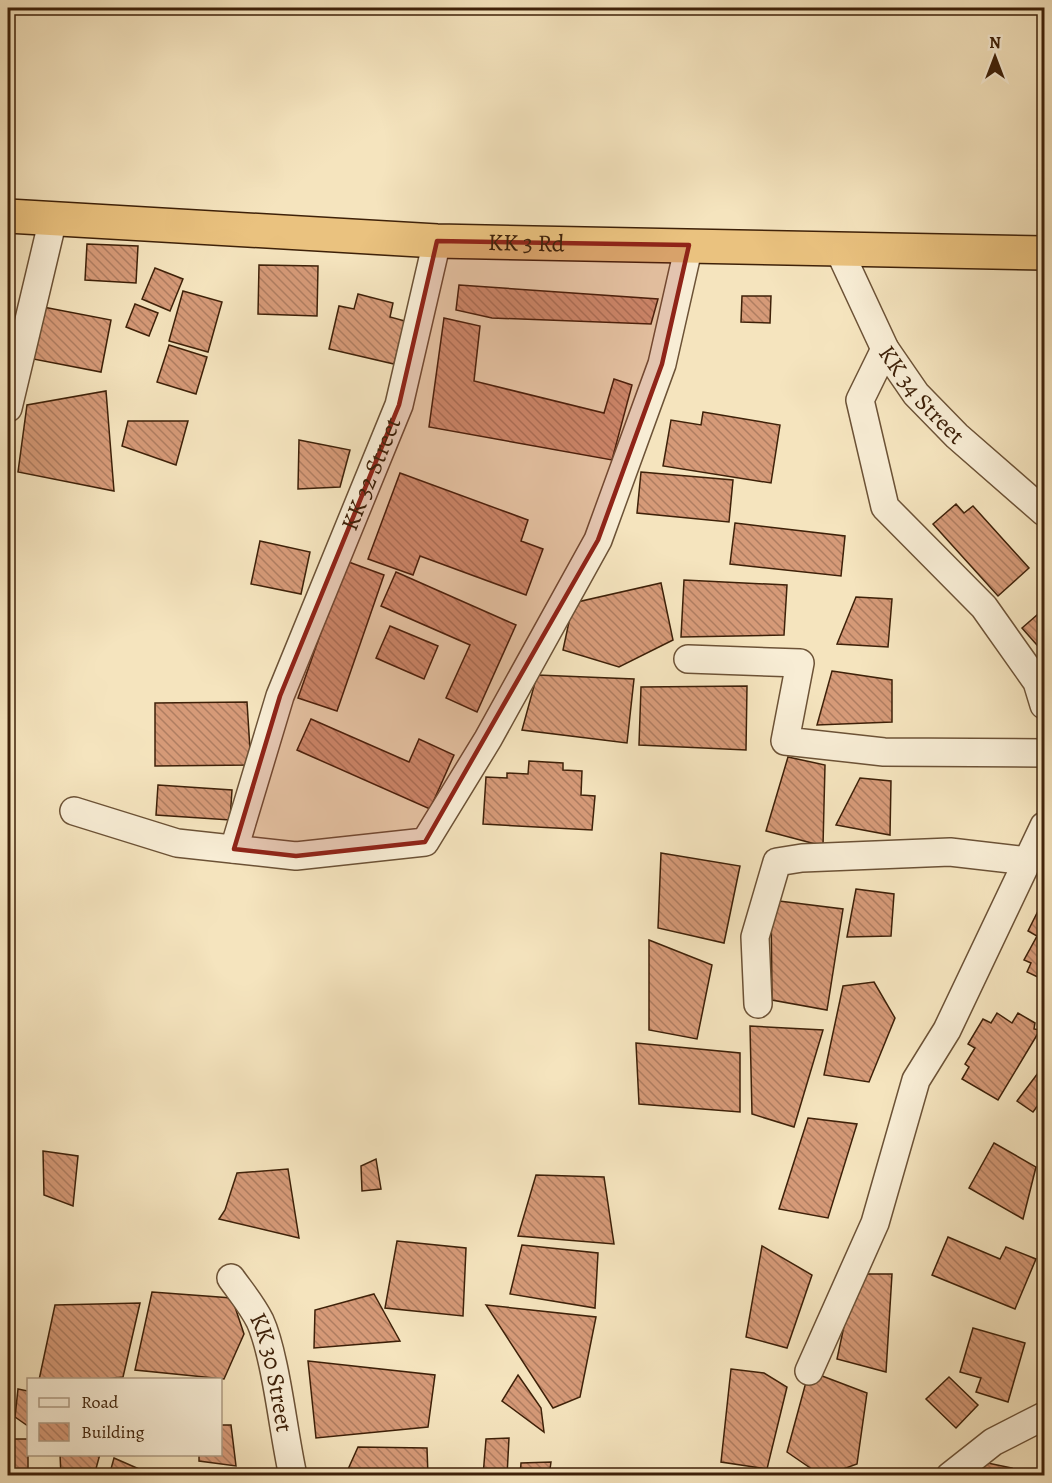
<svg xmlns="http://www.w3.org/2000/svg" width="1052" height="1483" font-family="Alegreya,serif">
	<defs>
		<pattern id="building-back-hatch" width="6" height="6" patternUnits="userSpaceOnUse" patternTransform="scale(1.5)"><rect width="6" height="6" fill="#d69a78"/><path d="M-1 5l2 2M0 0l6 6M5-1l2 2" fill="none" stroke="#af7d61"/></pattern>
	</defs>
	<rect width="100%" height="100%" fill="#f5e4be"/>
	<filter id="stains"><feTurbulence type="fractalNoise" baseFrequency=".00333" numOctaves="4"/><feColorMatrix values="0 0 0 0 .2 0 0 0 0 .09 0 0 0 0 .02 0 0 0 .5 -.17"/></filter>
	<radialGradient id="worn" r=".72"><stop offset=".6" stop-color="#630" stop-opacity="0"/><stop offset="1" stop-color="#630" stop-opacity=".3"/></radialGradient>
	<!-- building -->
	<g fill="url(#building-back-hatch)" stroke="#3e2109" stroke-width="1.5">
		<path d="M 87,244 L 138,246 L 136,283 L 85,280 Z"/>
		<path d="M 259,265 L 318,266 L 317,316 L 258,314 Z"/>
		<path d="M 155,268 L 183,279 L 170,311 L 142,299 Z"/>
		<path d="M 459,285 L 658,299 L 651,324 L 492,318 L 456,310 Z"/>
		<path d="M 183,291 L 222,302 L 208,352 L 169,341 Z"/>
		<path d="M 358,294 L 393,303 L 390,317 L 405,321 L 394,364 L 329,349 L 339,306 L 354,309 Z"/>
		<path d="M 742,296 L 771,296 L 770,323 L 741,322 Z"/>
		<path d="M 135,304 L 158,313 L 149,336 L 126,327 Z"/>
		<path d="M 38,306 L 111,320 L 101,372 L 28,358 Z"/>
		<path d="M 444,318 L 480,326 L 474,381 L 604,413 L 614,379 L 632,385 L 612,460 L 429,427 Z"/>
		<path d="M 169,345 L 207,357 L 196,394 L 157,382 Z"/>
		<path d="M 106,391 L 114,491 L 18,472 L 27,405 Z"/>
		<path d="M 703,412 L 780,425 L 771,483 L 663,466 L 671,420 L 701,425 Z"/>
		<path d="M 128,421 L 188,421 L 176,465 L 122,446 Z"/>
		<path d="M 299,440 L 350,450 L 340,487 L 298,489 Z"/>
		<path d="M 641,472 L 733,480 L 729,522 L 637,513 Z"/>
		<path d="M 400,473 L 528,520 L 521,541 L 543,549 L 526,595 L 420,556 L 413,575 L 368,559 Z"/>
		<path d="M 956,504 L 964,513 L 973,506 L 1029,568 L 998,596 L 933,524 Z"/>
		<path d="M 735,523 L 845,536 L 841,576 L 730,564 Z"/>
		<path d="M 260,541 L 310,552 L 301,594 L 251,584 Z"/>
		<path d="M 346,561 L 384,575 L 337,711 L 298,698 Z"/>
		<path d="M 396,572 L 516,625 L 477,712 L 446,698 L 470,645 L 381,606 Z"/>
		<path d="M 684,580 L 787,585 L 784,635 L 681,637 Z"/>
		<path d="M 661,583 L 673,640 L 619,667 L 563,650 L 573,603 Z"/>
		<path d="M 856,597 L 892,599 L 888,647 L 837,644 Z"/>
		<path d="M 1044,609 L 1044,653 L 1022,628 Z"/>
		<path d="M 390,626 L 438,646 L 424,679 L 376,658 Z"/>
		<path d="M 832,671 L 892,680 L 892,722 L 817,725 Z"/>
		<path d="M 537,675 L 634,679 L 627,743 L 522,730 Z"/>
		<path d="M 747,686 L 746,750 L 639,745 L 641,687 Z"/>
		<path d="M 247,702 L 251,765 L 155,766 L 155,703 Z"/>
		<path d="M 311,719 L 409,762 L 419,739 L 454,755 L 430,809 L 297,750 Z"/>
		<path d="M 788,757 L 825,765 L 823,846 L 766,831 Z"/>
		<path d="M 529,761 L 563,763 L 563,770 L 582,771 L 581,795 L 595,796 L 592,830 L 483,824 L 486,777 L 507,778 L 507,773 L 528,774 Z"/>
		<path d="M 860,778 L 891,781 L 890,835 L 836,825 Z"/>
		<path d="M 158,785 L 232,790 L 230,820 L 156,815 Z"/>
		<path d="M 661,853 L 740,866 L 724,943 L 658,928 Z"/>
		<path d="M 856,889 L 894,894 L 891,936 L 847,937 Z"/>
		<path d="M 1044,899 L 1044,980 L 1027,972 L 1031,963 L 1024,960 L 1037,936 L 1028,931 Z"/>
		<path d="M 771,900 L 843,909 L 827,1010 L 772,1000 Z"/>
		<path d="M 649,940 L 712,965 L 697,1039 L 649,1030 Z"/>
		<path d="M 8,961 L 11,1033 L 8,1033 Z"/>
		<path d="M 874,982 L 895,1018 L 869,1082 L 824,1075 L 843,986 Z"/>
		<path d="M 997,1013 L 1012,1023 L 1018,1013 L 1035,1023 L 1034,1029 L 1040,1030 L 998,1100 L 962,1079 L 969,1067 L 965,1064 L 975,1048 L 968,1044 L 983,1019 L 991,1023 Z"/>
		<path d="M 750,1026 L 823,1030 L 794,1127 L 752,1114 Z"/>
		<path d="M 636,1043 L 740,1053 L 740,1112 L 639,1104 Z"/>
		<path d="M 1044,1065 L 1044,1097 L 1033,1112 L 1017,1101 Z"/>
		<path d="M 808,1118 L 857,1124 L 828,1218 L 779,1209 Z"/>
		<path d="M 994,1143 L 1036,1167 L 1023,1219 L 969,1188 Z"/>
		<path d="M 43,1151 L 78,1156 L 73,1206 L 44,1195 Z"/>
		<path d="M 376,1159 L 381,1189 L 362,1191 L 361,1166 Z"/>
		<path d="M 288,1169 L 299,1238 L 219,1219 L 225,1210 L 237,1173 Z"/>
		<path d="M 536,1175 L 604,1177 L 614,1244 L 518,1236 Z"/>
		<path d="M 948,1237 L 1000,1259 L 1006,1247 L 1036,1259 L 1015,1309 L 932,1275 Z"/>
		<path d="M 397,1241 L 466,1248 L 463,1316 L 385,1308 Z"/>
		<path d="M 522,1245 L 598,1253 L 595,1308 L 510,1294 Z"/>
		<path d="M 762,1246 L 812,1275 L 787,1348 L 746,1337 Z"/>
		<path d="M 855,1274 L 892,1274 L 886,1372 L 837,1359 Z"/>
		<path d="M 152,1292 L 232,1298 L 244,1334 L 224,1379 L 135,1370 Z"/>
		<path d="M 374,1294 L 400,1341 L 314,1348 L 315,1310 Z"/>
		<path d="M 140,1303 L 123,1377 L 95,1380 L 39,1380 L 55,1305 Z"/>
		<path d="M 486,1305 L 596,1317 L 580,1397 L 553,1408 Z"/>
		<path d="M 973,1328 L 1025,1343 L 1008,1402 L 976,1392 L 981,1378 L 960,1372 Z"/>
		<path d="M 8,1340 L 11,1340 L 9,1411 L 8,1411 Z"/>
		<path d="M 308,1361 L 435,1375 L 428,1427 L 316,1438 Z"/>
		<path d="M 731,1369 L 764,1373 L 787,1387 L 767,1469 L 721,1462 Z"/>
		<path d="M 809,1371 L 867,1393 L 857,1464 L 824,1476 L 822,1476 L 787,1452 Z"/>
		<path d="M 518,1375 L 541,1408 L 544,1432 L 502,1401 Z"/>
		<path d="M 949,1377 L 978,1405 L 956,1428 L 926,1399 Z"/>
		<path d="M 18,1389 L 28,1391 L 28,1426 L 15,1417 Z"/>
		<path d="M 220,1425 L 231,1425 L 236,1466 L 199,1461 L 199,1454 L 220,1454 Z"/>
		<path d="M 509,1438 L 507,1476 L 483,1476 L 486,1439 Z"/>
		<rect x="8" y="1439" width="20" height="37"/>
		<path d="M 358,1447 L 427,1448 L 428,1476 L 345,1476 Z"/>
		<path d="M 60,1454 L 100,1454 L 94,1476 L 61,1476 Z"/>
		<path d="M 114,1458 L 155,1476 L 109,1476 Z"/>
		<path d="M 978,1461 L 1012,1468 L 1010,1476 L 974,1476 Z"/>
		<path d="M 551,1462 L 549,1476 L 520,1476 L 521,1463 Z"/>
	</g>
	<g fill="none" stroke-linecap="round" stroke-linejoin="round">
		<defs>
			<g id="minor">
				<path id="s1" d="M 838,248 L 885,349 L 916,394 L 957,436 L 1044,512"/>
				<path d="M 885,349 L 860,400 L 885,507 L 984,607 L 1037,682 L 1044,705"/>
				<path d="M 8,408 L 53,219"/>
				<path d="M 688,659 L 800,663 L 785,741 L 884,752 L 1044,753"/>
				<path d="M 74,811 L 177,843 L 296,856 L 425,842 L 488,739 L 598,540 L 662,364 L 689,245"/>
				<path id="s2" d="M 234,849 L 280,696 L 399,405 L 437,241"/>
				<path d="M 758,1004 L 755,937 L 777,862 L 802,858 L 950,852 L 1028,861"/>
				<path id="s3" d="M 231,1278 C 241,1292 252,1305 260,1321 C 266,1334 270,1351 273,1365 C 281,1402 285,1439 293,1476"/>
				<path d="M 809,1371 L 875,1223 L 916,1080 L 947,1030 L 1044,826"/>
				<path d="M 950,1476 L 993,1442 L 1044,1416"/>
			</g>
			<g id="trunk">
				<path id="s4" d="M 8,216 L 437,241 L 1044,253"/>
			</g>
		</defs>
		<!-- minor casing -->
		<use href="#minor" stroke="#6c5236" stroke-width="30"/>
		<!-- trunk casing -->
		<use href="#trunk" stroke="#3e2109" stroke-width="36"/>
		<!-- minor -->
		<use href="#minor" stroke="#f8edd5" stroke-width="27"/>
		<!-- trunk -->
		<use href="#trunk" stroke="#eac27f" stroke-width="33"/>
	</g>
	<!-- marked area -->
	<path fill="#8f2418" fill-opacity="0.2" stroke="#8f2418" stroke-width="4.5" stroke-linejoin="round" d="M 437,241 L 689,245 L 662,364 L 598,540 L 425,842 L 296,856 L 234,849 L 280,696 L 399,405 Z"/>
	<g text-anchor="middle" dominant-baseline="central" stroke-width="4.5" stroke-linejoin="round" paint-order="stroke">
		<!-- street labels -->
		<g font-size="24" fill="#3e2109" stroke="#f8edd5">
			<text stroke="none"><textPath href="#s4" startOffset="519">KK 3 Rd</textPath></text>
			<text stroke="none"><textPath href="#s1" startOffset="170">KK 34 Street</textPath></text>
			<text stroke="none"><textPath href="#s2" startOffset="400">KK 32 Street</textPath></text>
			<text stroke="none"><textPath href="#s3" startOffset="105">KK 30 Street</textPath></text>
		</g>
	</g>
	<!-- margin -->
	<rect width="1052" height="1483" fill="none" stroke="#f5e4be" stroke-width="30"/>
	<rect x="9" y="9" width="1034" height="1465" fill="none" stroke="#3e2109" stroke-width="3"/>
	<rect x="15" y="15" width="1022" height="1453" fill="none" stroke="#3e2109" stroke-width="1.5"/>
	<!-- legend -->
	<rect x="27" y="1378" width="195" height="78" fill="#f8edd5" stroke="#ae9b83" stroke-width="1.5"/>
	<rect x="39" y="1398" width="30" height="9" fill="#f8edd5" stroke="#ae9b83" stroke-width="1.5"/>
	<text x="81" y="1408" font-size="18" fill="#3e2109">Road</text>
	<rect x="39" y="1423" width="30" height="18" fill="url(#building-back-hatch)" stroke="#ae9b83" stroke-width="1.5"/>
	<text x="81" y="1438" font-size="18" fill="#3e2109">Building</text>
	<!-- north arrow -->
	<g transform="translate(995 57)" stroke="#f8edd5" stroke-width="4.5" paint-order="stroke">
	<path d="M0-4.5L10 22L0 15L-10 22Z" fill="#3e2109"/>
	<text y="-9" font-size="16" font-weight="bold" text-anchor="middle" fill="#3e2109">N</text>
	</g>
	<rect width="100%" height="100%" filter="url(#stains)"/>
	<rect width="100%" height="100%" fill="url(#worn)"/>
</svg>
